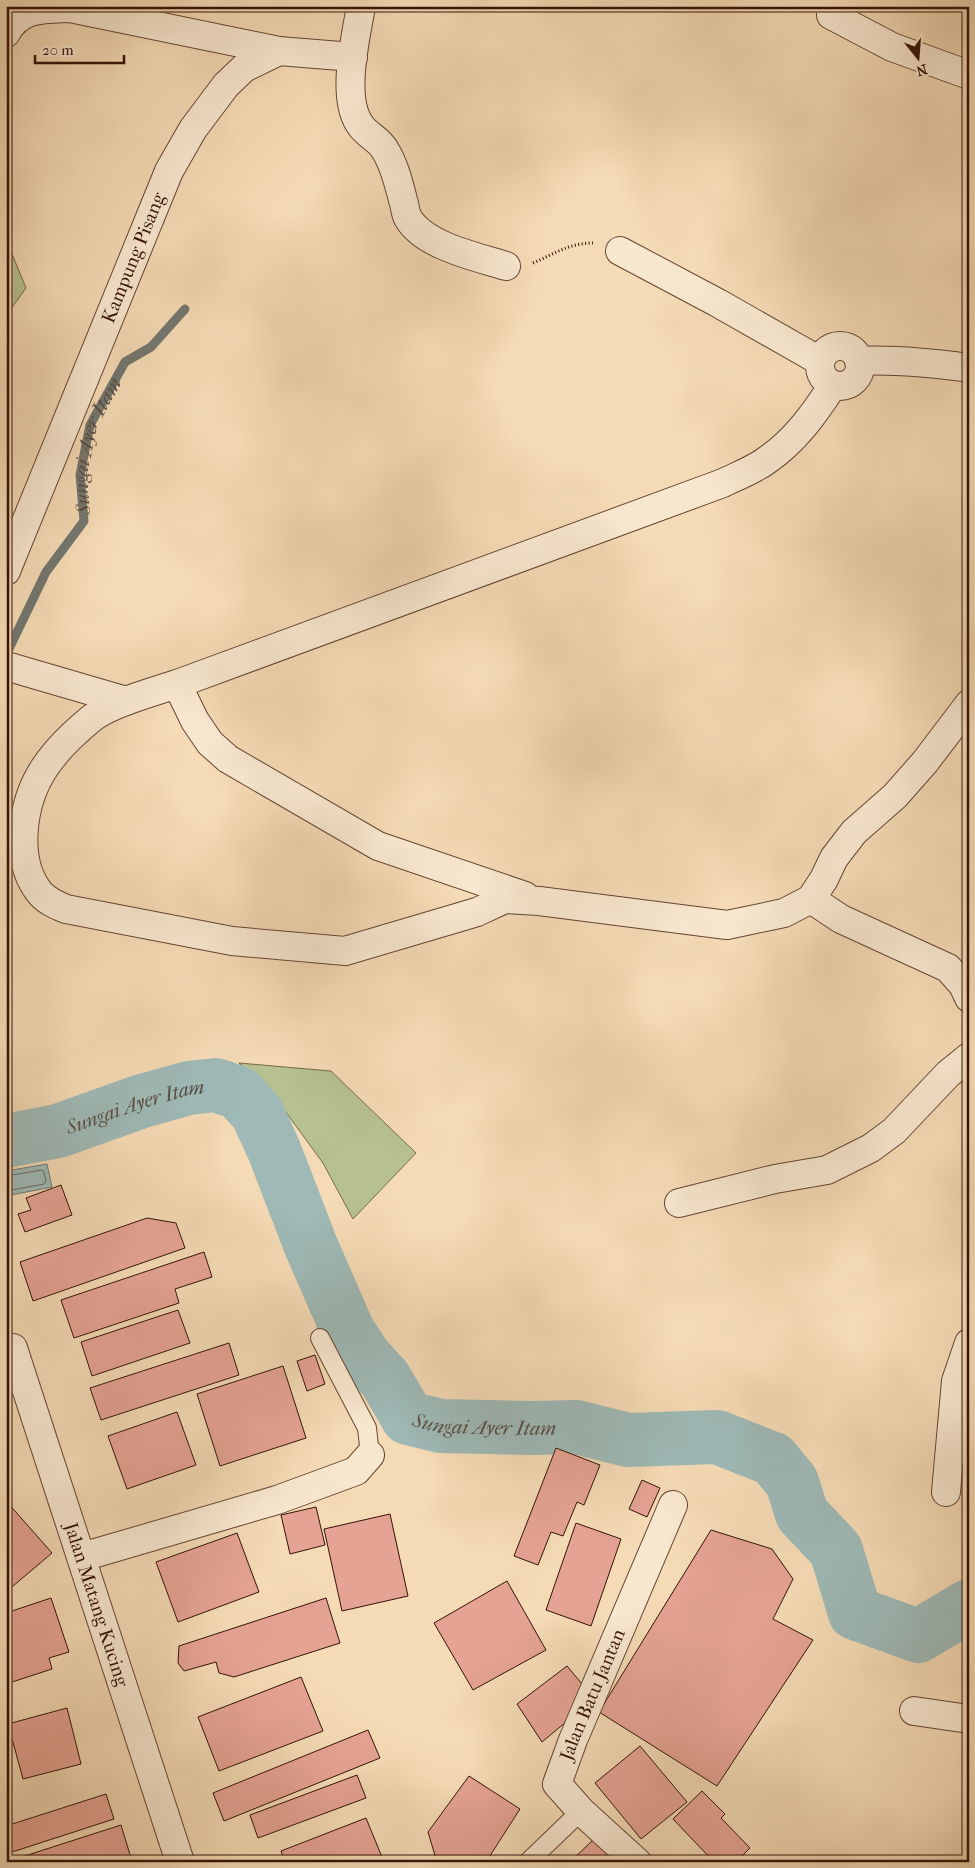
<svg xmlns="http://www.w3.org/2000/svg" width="975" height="1868" font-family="'IM FELL French Canon',serif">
	<rect width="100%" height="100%" fill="#f4dab5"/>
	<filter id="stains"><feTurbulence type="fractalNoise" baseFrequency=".004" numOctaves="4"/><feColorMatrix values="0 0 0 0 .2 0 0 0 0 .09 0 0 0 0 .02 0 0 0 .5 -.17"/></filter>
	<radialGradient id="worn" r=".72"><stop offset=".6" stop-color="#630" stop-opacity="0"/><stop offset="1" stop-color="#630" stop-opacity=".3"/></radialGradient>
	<!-- green -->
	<g fill="#b7c091" stroke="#766a4c">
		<path d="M 6,239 L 26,288 L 6,316 Z"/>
		<path d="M 239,1063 L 331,1071 L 416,1153 L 353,1219 L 323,1163 L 277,1100 Z"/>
	</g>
	<!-- water -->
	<path fill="#9eb9b6" stroke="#747770" d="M 47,1164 L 52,1187 L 6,1196 L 6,1171 Z"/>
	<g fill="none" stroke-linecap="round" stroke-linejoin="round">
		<!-- shore -->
		<path stroke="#69665e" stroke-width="1" d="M 6,1176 L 42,1170 L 44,1172 L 46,1181 L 44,1184 L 6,1191"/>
		<!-- stream -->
		<path stroke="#747770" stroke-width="9" id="s1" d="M 6,655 L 46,572 L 84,521 L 80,475 L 90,425 L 125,362 L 151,347 L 185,309"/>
		<!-- river -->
		<path stroke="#9eb9b6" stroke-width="54" id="s2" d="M 6,1141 L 58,1131 L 142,1101 L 189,1088 L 216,1085 L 239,1093 L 257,1113 L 274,1150 L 311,1246 L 348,1331 L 365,1357 L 385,1379 L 408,1418 L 441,1426 L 532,1428 L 576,1427 L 628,1440 L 717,1437 L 773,1459 L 792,1482 L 802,1514 L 836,1550 L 855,1613 L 918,1636 L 969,1606"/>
	</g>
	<!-- building -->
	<g fill="#e5a393" stroke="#341306">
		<path d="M 61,1185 L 72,1215 L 25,1232 L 18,1214 L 31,1210 L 26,1198 Z"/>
		<path d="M 147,1218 L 176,1223 L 185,1248 L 33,1301 L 20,1262 Z"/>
		<path d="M 204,1252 L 212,1277 L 175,1289 L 179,1303 L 74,1338 L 61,1300 Z"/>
		<path d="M 6,1293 L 12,1311 L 6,1313 Z"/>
		<path d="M 178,1310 L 190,1343 L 92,1376 L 81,1342 Z"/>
		<path d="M 229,1343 L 239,1375 L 101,1420 L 90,1388 Z"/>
		<path d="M 315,1355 L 325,1384 L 307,1391 L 297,1361 Z"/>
		<path d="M 283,1366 L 306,1438 L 220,1466 L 197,1394 Z"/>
		<path d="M 177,1412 L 196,1465 L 127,1489 L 108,1436 Z"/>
		<path d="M 556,1448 L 600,1465 L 584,1505 L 577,1502 L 563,1536 L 551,1532 L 538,1565 L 514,1556 Z"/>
		<path d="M 642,1480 L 660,1488 L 647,1517 L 629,1509 Z"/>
		<path d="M 7,1502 L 52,1553 L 6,1592 L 6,1503 Z"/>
		<path d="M 316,1507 L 325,1545 L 290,1554 L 281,1515 Z"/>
		<path d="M 390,1514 L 408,1596 L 342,1611 L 324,1529 Z"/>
		<path d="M 576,1523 L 621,1539 L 591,1626 L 546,1610 Z"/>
		<path d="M 711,1530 L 772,1549 L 793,1579 L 773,1619 L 813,1640 L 717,1786 L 599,1712 Z"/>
		<path d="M 237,1533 L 259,1592 L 178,1622 L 156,1562 Z"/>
		<path d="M 507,1581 L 546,1650 L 473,1690 L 434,1623 Z"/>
		<path d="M 51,1598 L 69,1652 L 49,1658 L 52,1669 L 6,1684 L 6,1613 Z"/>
		<path d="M 326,1598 L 340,1643 L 234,1677 L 219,1673 L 216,1662 L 184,1671 L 178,1663 L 179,1646 Z"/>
		<path d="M 567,1666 L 587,1690 L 578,1712 L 542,1742 L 517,1704 Z"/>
		<path d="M 301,1677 L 323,1731 L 219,1771 L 198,1717 Z"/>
		<path d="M 67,1708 L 81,1764 L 23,1779 L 8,1724 Z"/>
		<path d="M 368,1730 L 380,1758 L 224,1821 L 213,1793 Z"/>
		<path d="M 640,1746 L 687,1802 L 641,1839 L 595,1783 Z"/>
		<path d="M 357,1775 L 366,1798 L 258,1838 L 250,1815 Z"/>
		<path d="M 469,1776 L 520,1809 L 486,1862 L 437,1862 L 428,1832 Z"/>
		<path d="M 702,1791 L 725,1814 L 721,1818 L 750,1848 L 736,1862 L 714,1862 L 673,1819 Z"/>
		<path d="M 106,1794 L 114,1819 L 6,1854 L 6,1826 Z"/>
		<path d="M 366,1818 L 384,1862 L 285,1862 L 281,1851 Z"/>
		<path d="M 121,1825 L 131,1858 L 121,1862 L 6,1862 Z"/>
		<path d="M 594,1839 L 615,1862 L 570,1862 Z"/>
		<path d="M 760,1857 L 778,1862 L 759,1862 Z"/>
	</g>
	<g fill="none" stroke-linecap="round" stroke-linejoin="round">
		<defs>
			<g id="service">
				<path d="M 320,1338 L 367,1428 L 370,1455"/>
				<path d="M 528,1862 L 581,1811"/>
			</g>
			<g id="minor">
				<path d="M 361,6 C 356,37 340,99 361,126 C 367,135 380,140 385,150 C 394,164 399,184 403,200 C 405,205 405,213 408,218 C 424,246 477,257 506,266"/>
				<path d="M 831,15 L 892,47 L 969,75"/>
				<path d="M 6,33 C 20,7 44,9 70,8 L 279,51"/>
				<path d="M 620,251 L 718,303 L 820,361"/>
				<circle cx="840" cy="366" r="20"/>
				<path d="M 859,361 C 896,359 932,363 969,368"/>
				<path d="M 833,385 C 815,413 795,441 767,460 C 754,470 737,476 723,483 L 177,684 C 153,692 112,703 92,718 C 75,732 57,749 45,767 C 22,801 13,860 40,893 C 47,901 56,905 66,909 L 232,941 L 345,951 L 477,912 L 505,899 L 539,901 L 727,925 L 784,913 L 811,899 L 824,879 L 834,858 L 854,832 L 895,796 L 925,762 L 969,704"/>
				<path id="s3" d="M 6,571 L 169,171 L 193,129 L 226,85 L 244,68 L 279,51 L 353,57"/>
				<path d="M 6,666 L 126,701"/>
				<path d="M 177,684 L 195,721 L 210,743 L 228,759 L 378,846 L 525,896"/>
				<path d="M 811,899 L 841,919 L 948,968 L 963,985 L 969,998"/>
				<path d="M 679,1203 L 775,1179 L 827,1170 L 871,1148 L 894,1131 L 948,1074 L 969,1057"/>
				<path id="s4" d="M 13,1348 L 180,1862"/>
				<path d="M 946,1492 L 956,1381 L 969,1343"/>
				<path d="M 82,1557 L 277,1500 L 356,1471 L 370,1455"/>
				<path d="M 914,1711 L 969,1719"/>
				<path id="s5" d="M 637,1862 L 581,1811 L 557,1784 L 573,1740 L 673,1505"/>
			</g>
		</defs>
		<!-- service casing -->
		<use href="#service" stroke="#644532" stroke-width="20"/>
		<!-- minor casing -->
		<use href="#minor" stroke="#644532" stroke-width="30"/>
		<!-- path -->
		<path stroke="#341306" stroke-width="3" stroke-dasharray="1 2.5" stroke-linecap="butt" d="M 533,263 C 554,254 569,243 593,243"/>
		<!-- service -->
		<use href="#service" stroke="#f8e7cf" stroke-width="18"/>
		<!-- minor -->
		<use href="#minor" stroke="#f8e7cf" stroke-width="28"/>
	</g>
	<g text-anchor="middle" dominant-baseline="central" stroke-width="4" stroke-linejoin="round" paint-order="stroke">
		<!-- street labels -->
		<g font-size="19" fill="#341306" stroke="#f8e7cf">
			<text stroke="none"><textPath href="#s3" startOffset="338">Kampung Pisang</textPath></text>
			<text stroke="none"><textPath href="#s4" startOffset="270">Jalan Matang Kucing</textPath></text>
			<text stroke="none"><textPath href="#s5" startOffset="208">Jalan Batu Jantan</textPath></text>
		</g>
		<!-- water labels -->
		<g font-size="20" font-style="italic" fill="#594d44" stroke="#f8e7cf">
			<text stroke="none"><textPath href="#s1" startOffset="234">Sungai Ayer Itam</textPath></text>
			<text stroke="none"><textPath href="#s2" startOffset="134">Sungai Ayer Itam</textPath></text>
			<text stroke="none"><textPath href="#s2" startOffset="689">Sungai Ayer Itam</textPath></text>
		</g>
	</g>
	<!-- margin -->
	<rect width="975" height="1868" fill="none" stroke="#f4dab5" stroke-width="25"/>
	<rect x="8" y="8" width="960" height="1853" fill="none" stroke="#341306" stroke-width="2.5"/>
	<rect x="12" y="12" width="950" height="1843" fill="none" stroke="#341306"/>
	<!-- north arrow -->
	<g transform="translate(918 58) rotate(163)" stroke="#f8e7cf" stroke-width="4" paint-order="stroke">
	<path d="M0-4L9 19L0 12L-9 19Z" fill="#341306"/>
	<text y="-8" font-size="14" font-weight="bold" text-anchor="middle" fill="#341306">N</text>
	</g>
	<!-- scale -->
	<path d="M35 55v8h89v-8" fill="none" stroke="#341306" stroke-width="2.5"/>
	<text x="42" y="55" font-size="15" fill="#341306" stroke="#f8e7cf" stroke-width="4" paint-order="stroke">20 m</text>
	<rect width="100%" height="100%" filter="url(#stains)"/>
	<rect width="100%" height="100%" fill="url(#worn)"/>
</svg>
